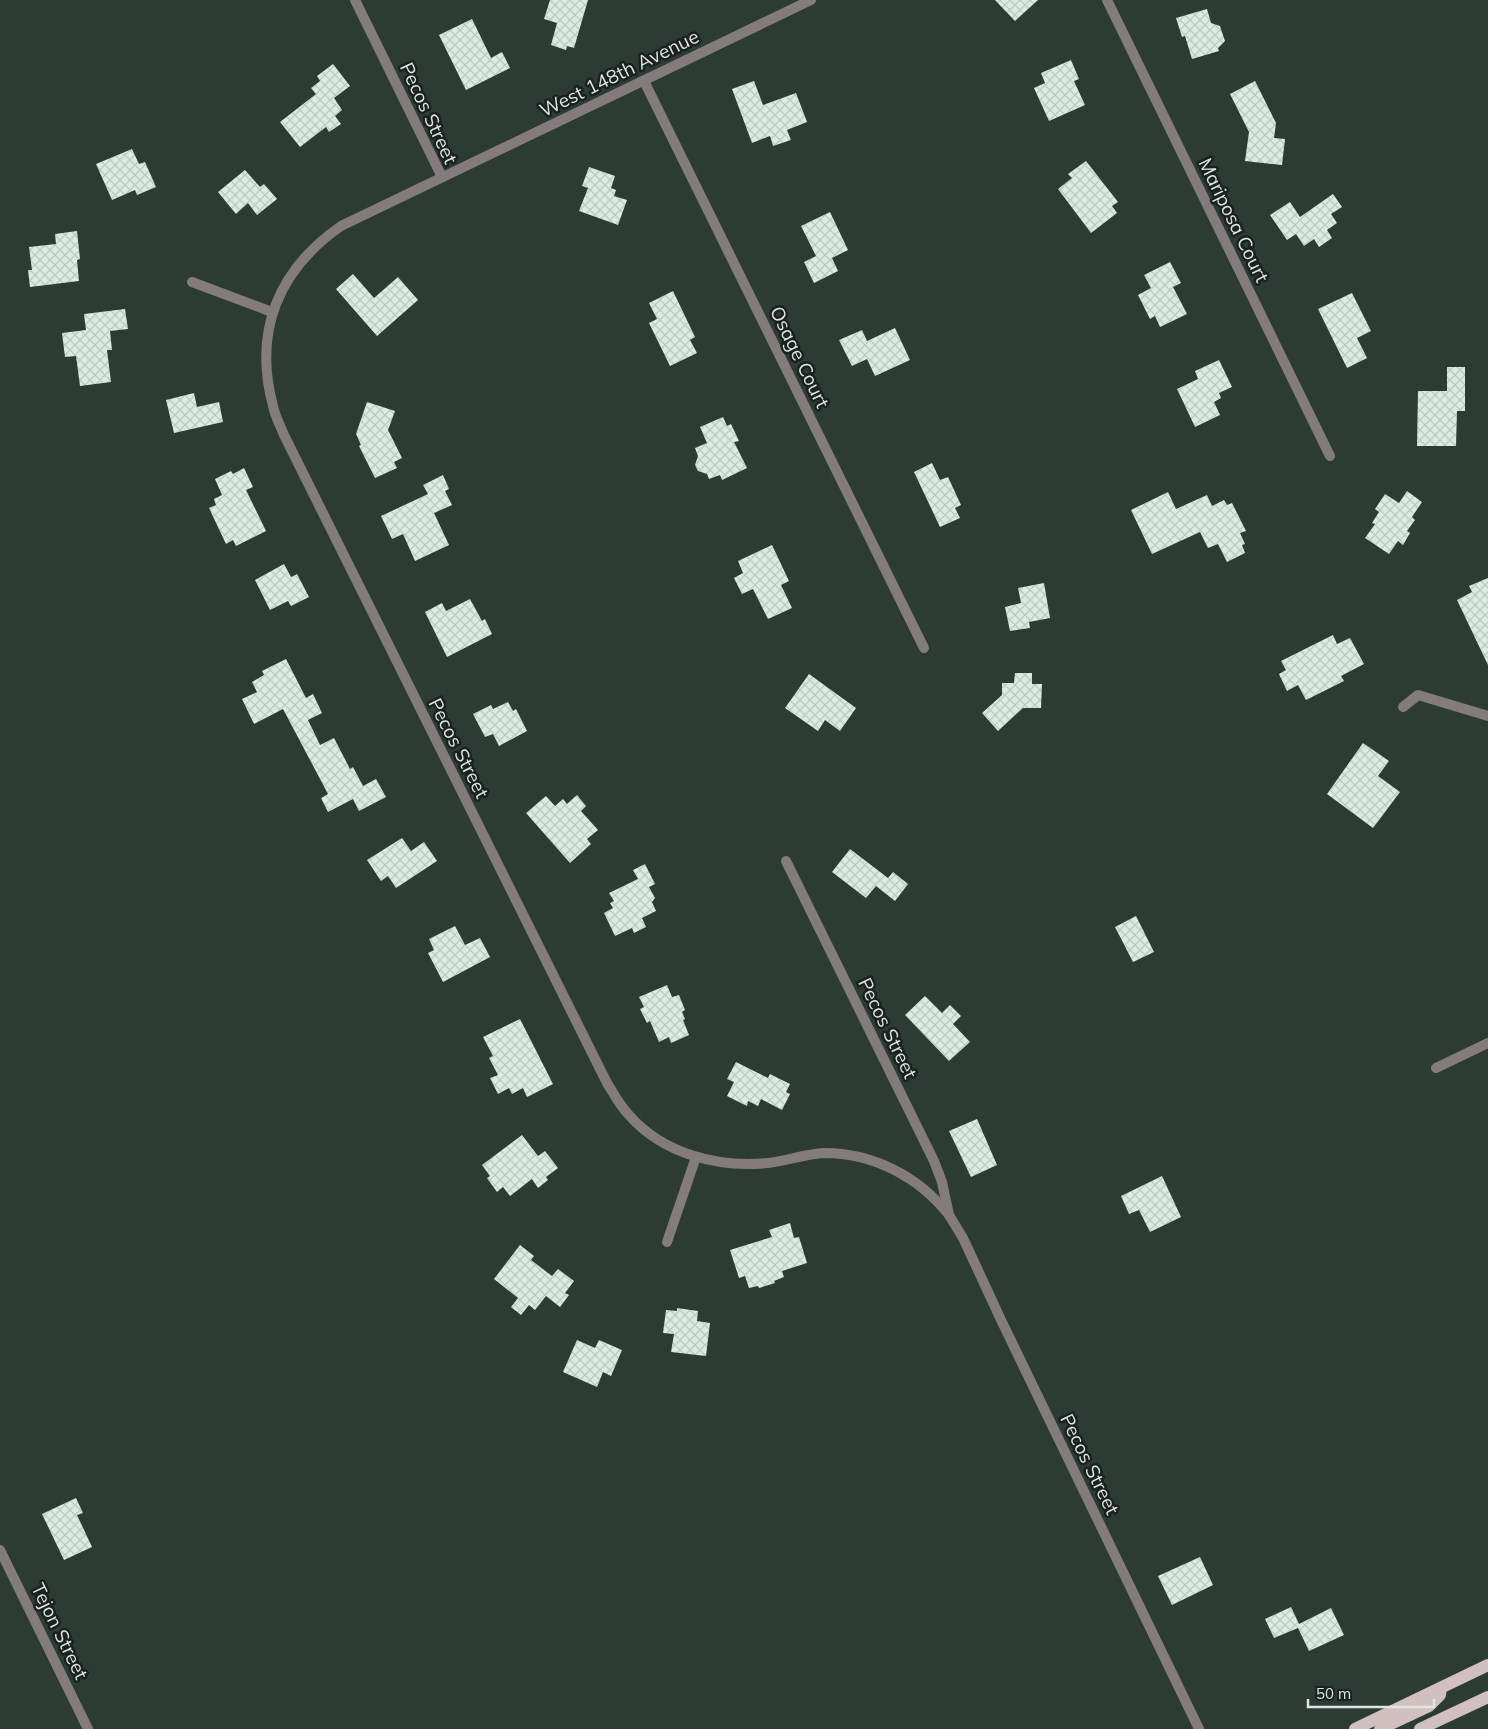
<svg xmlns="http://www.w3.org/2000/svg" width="1488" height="1729" font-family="Mulish,sans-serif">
	<defs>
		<pattern id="building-cross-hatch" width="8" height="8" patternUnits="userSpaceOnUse" patternTransform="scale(1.25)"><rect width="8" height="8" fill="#d9ebe3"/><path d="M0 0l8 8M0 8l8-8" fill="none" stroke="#bbcac3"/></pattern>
	</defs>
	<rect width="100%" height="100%" fill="#2d3b35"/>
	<!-- building -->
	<g fill="url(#building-cross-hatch)">
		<path d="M 550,0 L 588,0 L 574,48 L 567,46 L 566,50 L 551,45 L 557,23 L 544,19 Z"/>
		<path d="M 995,0 L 1038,0 L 1015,21 Z"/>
		<path d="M 1207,9 L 1211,23 L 1220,26 L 1225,41 L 1218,48 L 1219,51 L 1192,59 L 1185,36 L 1182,37 L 1176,18 Z"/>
		<path d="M 472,19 L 491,58 L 502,52 L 510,68 L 466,90 L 439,35 Z"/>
		<path d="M 1071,60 L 1079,79 L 1074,81 L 1085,105 L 1049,121 L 1034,88 L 1045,83 L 1041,73 Z"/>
		<path d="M 333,64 L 350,86 L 334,98 L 342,110 L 335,116 L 341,124 L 329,132 L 326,127 L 300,147 L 280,122 L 316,94 L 311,88 L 320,81 L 317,76 Z"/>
		<path d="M 754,81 L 763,105 L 796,93 L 807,122 L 787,130 L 791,140 L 773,146 L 770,136 L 752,143 L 732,89 Z"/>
		<path d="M 1255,81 L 1276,123 L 1274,138 L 1285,139 L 1282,165 L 1245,161 L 1249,132 L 1230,94 Z"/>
		<path d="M 132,149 L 139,164 L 145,162 L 156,187 L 137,195 L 135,190 L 112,200 L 96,164 Z"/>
		<path d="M 1086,161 L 1118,202 L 1112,206 L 1117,213 L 1091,233 L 1058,189 L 1072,178 L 1068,174 Z"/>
		<path d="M 589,167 L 615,176 L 611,188 L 616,190 L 614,196 L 627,200 L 618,225 L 579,211 L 588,188 L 582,186 Z"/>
		<path d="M 245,170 L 260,187 L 264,184 L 277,199 L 257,215 L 248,203 L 236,214 L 218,192 Z"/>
		<path d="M 1333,194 L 1342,207 L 1331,214 L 1337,223 L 1327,230 L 1332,238 L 1319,247 L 1314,239 L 1304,246 L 1296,234 L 1287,240 L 1270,215 L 1290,202 L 1300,217 Z"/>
		<path d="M 830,212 L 848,250 L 832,258 L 838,271 L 814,283 L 804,262 L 816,256 L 801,226 Z"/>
		<path d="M 77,231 L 80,259 L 77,260 L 79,281 L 30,287 L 28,270 L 32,270 L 29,247 L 56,244 L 55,234 Z"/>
		<path d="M 1170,262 L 1181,283 L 1173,287 L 1187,314 L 1160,327 L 1155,316 L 1150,319 L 1138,295 L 1151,288 L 1144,275 Z"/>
		<path d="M 353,274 L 374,298 L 398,277 L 418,300 L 377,336 L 336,289 Z"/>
		<path d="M 673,291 L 695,337 L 690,340 L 697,353 L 670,366 L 649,323 L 657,319 L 649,303 Z"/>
		<path d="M 1352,293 L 1371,331 L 1357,338 L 1367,358 L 1347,368 L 1318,309 Z"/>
		<path d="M 125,309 L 128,329 L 110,331 L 112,350 L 107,350 L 111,382 L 80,386 L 76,356 L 65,357 L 62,333 L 86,330 L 84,314 Z"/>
		<path d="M 895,328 L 910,360 L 875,376 L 867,359 L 852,366 L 839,340 L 862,330 L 867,341 Z"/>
		<path d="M 1219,360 L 1232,387 L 1219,393 L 1221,398 L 1214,402 L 1220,415 L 1195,427 L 1177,389 L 1198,379 L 1195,371 Z"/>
		<path d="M 1447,367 L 1465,367 L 1465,411 L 1457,411 L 1456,446 L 1417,446 L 1418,391 L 1447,391 Z"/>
		<path d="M 194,393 L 197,407 L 219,402 L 223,422 L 174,433 L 166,400 Z"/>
		<path d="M 367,402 L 395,411 L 388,430 L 402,458 L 394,462 L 397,468 L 375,478 L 359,446 L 361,445 L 356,434 Z"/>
		<path d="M 723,417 L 727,426 L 731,424 L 739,441 L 734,442 L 747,468 L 722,480 L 720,475 L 709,479 L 707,474 L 698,471 L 695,465 L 698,456 L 695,448 L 707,443 L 700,427 Z"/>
		<path d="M 932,463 L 940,480 L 948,477 L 961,505 L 955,508 L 960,518 L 940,527 L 914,472 Z"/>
		<path d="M 244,468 L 253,487 L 246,490 L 266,531 L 236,546 L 233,540 L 226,544 L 209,508 L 216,505 L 214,499 L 222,495 L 215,479 L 231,471 L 233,474 Z"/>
		<path d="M 443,475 L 449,489 L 445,491 L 452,505 L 434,513 L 449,545 L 415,561 L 403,534 L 392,539 L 381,516 L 428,494 L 423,485 Z"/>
		<path d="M 1407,491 L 1422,502 L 1412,517 L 1415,520 L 1407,531 L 1410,533 L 1403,545 L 1398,541 L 1389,554 L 1365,538 L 1375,524 L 1372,523 L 1379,512 L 1375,509 L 1385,494 L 1399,503 Z"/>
		<path d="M 1168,492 L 1176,509 L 1207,495 L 1212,506 L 1224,500 L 1227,505 L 1232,503 L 1246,531 L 1240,533 L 1245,544 L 1242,545 L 1245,553 L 1227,562 L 1218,544 L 1208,548 L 1200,532 L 1152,554 L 1131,510 Z"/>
		<path d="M 772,545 L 789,581 L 781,585 L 792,608 L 768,619 L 753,589 L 742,594 L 734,578 L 743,573 L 738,561 Z"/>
		<path d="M 284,564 L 291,577 L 297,574 L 309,597 L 291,606 L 288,601 L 270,610 L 255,580 Z"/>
		<path d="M 1488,578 L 1488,665 L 1457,600 L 1472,592 L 1469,586 Z"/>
		<path d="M 1044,583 L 1050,618 L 1029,622 L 1030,628 L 1010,631 L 1005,607 L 1021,603 L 1018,588 Z"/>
		<path d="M 470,599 L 482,621 L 485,619 L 492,634 L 447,657 L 425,612 L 442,603 L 446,611 Z"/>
		<path d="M 1333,635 L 1337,644 L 1350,638 L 1364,664 L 1341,676 L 1344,681 L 1306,700 L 1298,685 L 1287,691 L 1279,674 L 1286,670 L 1281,661 Z"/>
		<path d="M 286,659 L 306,698 L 313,694 L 322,713 L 308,720 L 320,745 L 334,738 L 350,769 L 353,767 L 363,786 L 376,779 L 386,797 L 359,811 L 353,799 L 328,812 L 321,798 L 328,794 L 283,709 L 254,724 L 242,699 L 257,692 L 252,682 L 264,675 L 262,671 Z"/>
		<path d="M 1015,673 L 1032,673 L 1032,684 L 1042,684 L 1041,708 L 1023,708 L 998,731 L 982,713 L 1002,695 L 1002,683 L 1014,683 Z"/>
		<path d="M 809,674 L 856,708 L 840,731 L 825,720 L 818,731 L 785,708 Z"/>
		<path d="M 508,702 L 513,711 L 516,709 L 527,731 L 499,746 L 493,734 L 485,737 L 473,714 L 491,705 L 493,709 Z"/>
		<path d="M 1363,743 L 1389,761 L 1378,776 L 1400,792 L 1373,828 L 1327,794 Z"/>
		<path d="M 577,795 L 586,806 L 581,811 L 598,830 L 587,839 L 591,844 L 570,863 L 526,813 L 546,796 L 555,806 L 563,799 L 567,804 Z"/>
		<path d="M 402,838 L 411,851 L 424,842 L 437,861 L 396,888 L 388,876 L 381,881 L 367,860 Z"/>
		<path d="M 850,849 L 888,878 L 893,872 L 908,884 L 895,901 L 876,886 L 866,898 L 832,872 Z"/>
		<path d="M 645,864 L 655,884 L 649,887 L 655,898 L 652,902 L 656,911 L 642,918 L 646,927 L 634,933 L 632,928 L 615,936 L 604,913 L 613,908 L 610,903 L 614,901 L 609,893 L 638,879 L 633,870 Z"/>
		<path d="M 1136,916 L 1154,952 L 1133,962 L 1115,927 Z"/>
		<path d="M 455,926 L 465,945 L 480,938 L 490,957 L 443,982 L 428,953 L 434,950 L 429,939 Z"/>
		<path d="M 667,985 L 672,997 L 679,995 L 685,1010 L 682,1012 L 685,1019 L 683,1020 L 689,1035 L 671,1043 L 669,1037 L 659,1042 L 650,1021 L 647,1023 L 640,1009 L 644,1007 L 639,997 Z"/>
		<path d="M 925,996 L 942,1013 L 950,1005 L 961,1016 L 953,1024 L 970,1042 L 949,1061 L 905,1015 Z"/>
		<path d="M 520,1019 L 553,1084 L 527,1097 L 523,1088 L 512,1094 L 509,1088 L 498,1094 L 490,1078 L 498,1075 L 489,1058 L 493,1056 L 483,1037 Z"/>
		<path d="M 736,1062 L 768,1078 L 770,1074 L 790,1084 L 786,1092 L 790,1094 L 782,1110 L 761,1099 L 758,1106 L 748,1101 L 747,1106 L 727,1096 L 734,1082 L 727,1079 Z"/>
		<path d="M 977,1119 L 997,1165 L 971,1177 L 949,1131 Z"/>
		<path d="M 522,1135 L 538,1156 L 545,1151 L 558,1168 L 546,1177 L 548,1180 L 538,1188 L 532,1179 L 510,1196 L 503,1187 L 497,1192 L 487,1178 L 490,1176 L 482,1165 Z"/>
		<path d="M 1162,1176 L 1181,1217 L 1150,1232 L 1139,1210 L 1129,1214 L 1121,1196 Z"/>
		<path d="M 790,1223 L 794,1238 L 799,1237 L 807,1263 L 782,1271 L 784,1277 L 774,1281 L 775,1283 L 759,1288 L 758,1286 L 749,1288 L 745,1276 L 739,1278 L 730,1250 L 772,1237 L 769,1230 Z"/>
		<path d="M 520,1245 L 534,1256 L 531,1260 L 552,1276 L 558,1269 L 574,1281 L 565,1293 L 569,1295 L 560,1307 L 546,1296 L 535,1310 L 529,1305 L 521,1315 L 511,1307 L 518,1298 L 494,1279 Z"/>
		<path d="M 677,1308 L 698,1311 L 697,1321 L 710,1323 L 706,1356 L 671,1352 L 674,1334 L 663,1333 L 666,1310 L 677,1311 Z"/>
		<path d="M 577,1340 L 595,1348 L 599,1340 L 622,1350 L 611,1376 L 603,1372 L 597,1387 L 563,1372 Z"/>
		<path d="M 76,1498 L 83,1513 L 77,1515 L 92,1547 L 64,1560 L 42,1514 Z"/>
		<path d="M 1200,1557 L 1213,1585 L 1172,1605 L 1158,1576 Z"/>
		<path d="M 1291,1607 L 1299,1624 L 1331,1608 L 1344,1635 L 1309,1651 L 1298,1628 L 1274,1638 L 1265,1619 Z"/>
	</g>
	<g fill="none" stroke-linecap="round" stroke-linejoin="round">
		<!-- street -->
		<g stroke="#847c7c" stroke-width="10">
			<path d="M 355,0 L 442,177"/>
			<path d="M 811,0 L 341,226 C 278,270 253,331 273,406 C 275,416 280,425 284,435 L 607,1083 C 614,1094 620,1106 629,1115 C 663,1154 718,1168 768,1163 C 786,1161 805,1154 824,1153 C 874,1153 919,1177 949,1215"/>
			<path d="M 1107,0 L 1330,456"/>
			<path d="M 644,81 L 924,648"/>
			<path d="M 192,282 L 272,312"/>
			<path d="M 1403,707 L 1418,695 L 1488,716"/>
			<path d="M 786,861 L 934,1161 L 942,1182 L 949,1215 L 963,1238 L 1002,1322 L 1199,1729"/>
			<path d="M 1436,1068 L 1488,1043"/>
			<path d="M 667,1242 L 696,1157"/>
			<path d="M 0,1550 L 88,1729"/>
		</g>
		<!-- primary -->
		<g stroke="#d1c0bf" stroke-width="12">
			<path d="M 1355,1729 L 1488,1665"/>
			<path d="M 1380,1729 L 1429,1706 L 1440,1695 L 1441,1688"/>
			<path d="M 1420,1729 L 1488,1697"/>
		</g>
	</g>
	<g text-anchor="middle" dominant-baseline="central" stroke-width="5" stroke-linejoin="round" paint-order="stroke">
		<!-- street labels -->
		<g font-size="19" fill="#dde6e2" stroke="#1a211e">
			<text transform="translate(619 73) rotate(-26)">West 148th Avenue</text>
			<text transform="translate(429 113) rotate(65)">Pecos Street</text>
			<text transform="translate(1234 220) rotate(64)">Mariposa Court</text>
			<text transform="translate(800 357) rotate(64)">Osage Court</text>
			<text transform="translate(459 748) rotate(63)">Pecos Street</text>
			<text transform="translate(888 1028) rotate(64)">Pecos Street</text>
			<text transform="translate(1090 1464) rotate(64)">Pecos Street</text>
			<text transform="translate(60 1631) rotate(64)">Tejon Street</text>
		</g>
	</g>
	<!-- scale -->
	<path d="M1308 1699v8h126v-8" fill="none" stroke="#dde6e2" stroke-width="2.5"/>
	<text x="1316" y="1699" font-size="15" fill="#dde6e2" stroke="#1a211e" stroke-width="4" paint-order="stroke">50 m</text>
</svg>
